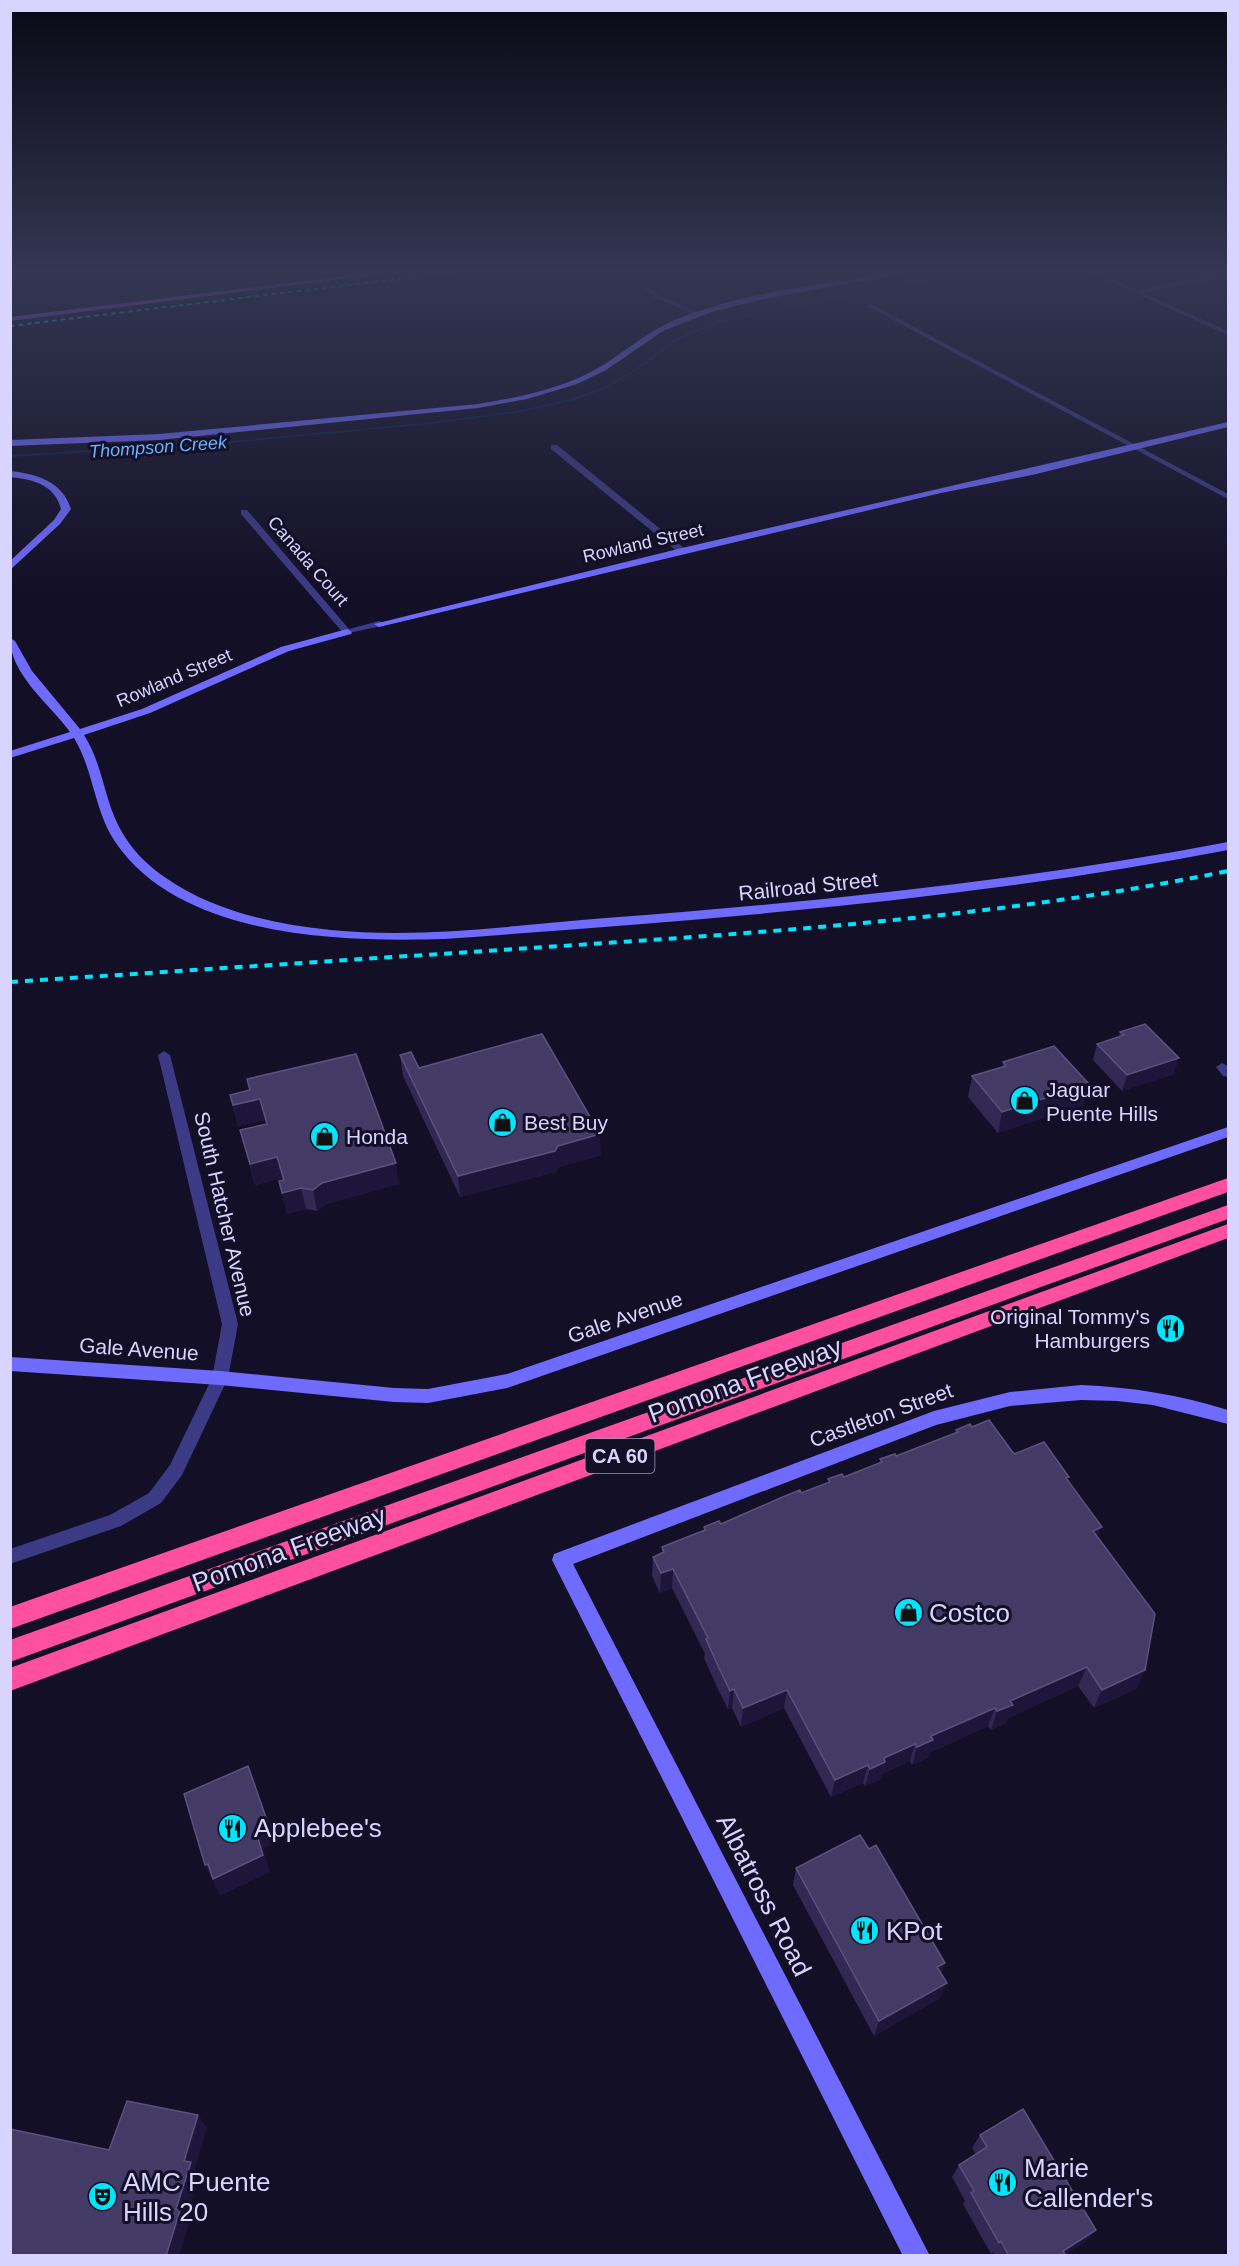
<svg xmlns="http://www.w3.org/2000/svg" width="1239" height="2266" font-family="Arial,sans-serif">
	<rect width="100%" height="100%" fill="#130f26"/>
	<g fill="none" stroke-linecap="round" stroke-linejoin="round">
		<!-- stream -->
		<path stroke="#0c2248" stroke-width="2" d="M 10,456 L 220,443 L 431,423 L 516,412 L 571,400 L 605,388 L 637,369 L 677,339 L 720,321 L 960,272"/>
		<!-- street -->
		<g fill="#3d3a85" fill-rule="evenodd">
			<path d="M 1089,272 L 1097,272 L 1137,290 L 1228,272 L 1228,276 L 1143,293 L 1228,331 L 1228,335 Z"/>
			<path d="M 646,286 L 660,296 L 701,314 L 696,315 L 656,298 L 644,289 Z"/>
			<path d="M 869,303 L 1228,494 L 1228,499 L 867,306 Z"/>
			<path d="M 551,445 L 557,445 L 685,549 L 685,553 L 679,553 L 551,449 Z"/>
			<path d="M 241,510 L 247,510 L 349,629 L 379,621 L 382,622 L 382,626 L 344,634 L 241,514 Z"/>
			<path d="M 164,1051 L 170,1055 L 238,1324 L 228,1378 L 182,1475 L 161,1503 L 121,1526 L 10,1564 L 10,1549 L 110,1515 L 149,1493 L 170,1465 L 212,1378 L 222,1324 L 158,1055 Z"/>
			<path d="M 1222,1063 L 1228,1066 L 1228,1077 L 1223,1076 L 1216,1067 Z"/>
		</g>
		<!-- secondary -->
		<g fill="#6f6bff" fill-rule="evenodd">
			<path d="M 896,272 L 910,272 L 764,299 L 711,312 L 663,331 L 606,370 L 577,384 L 527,399 L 478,408 L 159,440 L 10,446 L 10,440 L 159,434 L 478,404 C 520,397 562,389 600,367 C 626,351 649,330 677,319 C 747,291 823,285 896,272 Z"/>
			<path d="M 1228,422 L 1228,427 L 1032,475 L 941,493 L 379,627 L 374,624 L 682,548 Z"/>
			<path d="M 10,471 C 37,474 62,481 71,509 L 60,524 L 10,570 L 10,561 L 54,520 L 61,509 C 55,485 33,479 10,477 Z"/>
			<path d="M 347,629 L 352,632 L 351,634 L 289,651 L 150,713 L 84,735 C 98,757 102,781 110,805 C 120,836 139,860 166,878 C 213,911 274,924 331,930 C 422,939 516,925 606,918 C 815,902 1022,881 1228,842 L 1228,850 C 970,900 707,920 444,939 C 341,942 181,938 116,843 C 94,811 94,771 74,738 L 10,758 L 10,751 L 70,732 C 50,704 10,675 10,638 L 15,641 L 32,671 L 80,729 L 142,709 L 281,647 Z"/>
			<path d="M 1228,1127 L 1228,1137 L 507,1388 L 428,1403 L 394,1402 L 220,1385 L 10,1371 L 10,1357 L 220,1371 L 394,1388 L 428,1389 L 507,1374 Z"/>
			<path d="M 1081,1385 C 1132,1387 1180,1395 1228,1410 L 1228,1424 L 1153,1405 L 1117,1401 L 1081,1400 L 1010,1406 L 936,1425 L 573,1564 L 930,2256 L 903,2256 L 552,1560 L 554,1554 L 934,1411 L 1010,1392 Z"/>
		</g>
		<!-- primary -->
		<path fill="#c25bff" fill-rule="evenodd" d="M 380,272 L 400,272 L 10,321 L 10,317 Z"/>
		<!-- highway -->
		<g fill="#ff4fa3" fill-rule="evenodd">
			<path d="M 1228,1178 L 1228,1192 L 10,1629 L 10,1607 Z"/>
			<path d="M 1228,1205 L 1228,1219 L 10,1662 L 10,1640 Z"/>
			<path d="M 1228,1224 L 1228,1238 L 10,1691 L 10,1668 Z"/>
		</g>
		<!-- rail-far1 -->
		<path stroke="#00e5ff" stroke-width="2" stroke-dasharray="4.5 4" stroke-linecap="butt" d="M 10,326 L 455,272"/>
		<!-- rail -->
		<path stroke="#00e5ff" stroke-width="4" stroke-dasharray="8 7" stroke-linecap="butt" d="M 10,982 C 194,970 378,958 562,946 C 786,931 1008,916 1228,871"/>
	</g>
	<!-- wall -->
	<g fill="#312854">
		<path d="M 1120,1032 L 1174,1074 L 1122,1091 L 1093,1060 L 1097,1044 L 1119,1037 Z"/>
		<path d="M 400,1055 L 419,1068 L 601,1155 L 559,1167 L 555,1172 L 460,1197 L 403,1076 Z"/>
		<path d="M 1003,1062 L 1083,1105 L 998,1133 L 968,1097 L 972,1076 L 1002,1067 Z"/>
		<path d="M 247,1079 L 399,1184 L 326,1204 L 317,1211 L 306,1209 L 287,1214 L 279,1181 L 282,1181 L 282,1178 L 255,1185 L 240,1130 L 266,1124 L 265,1120 L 238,1126 L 230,1095 L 249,1090 Z"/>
		<path d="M 972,1427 L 1014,1454 L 1068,1481 L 1098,1537 L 1145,1670 L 1136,1689 L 1094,1708 L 1078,1686 L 1008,1718 L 1006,1723 L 991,1730 L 988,1726 L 929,1753 L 928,1758 L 912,1765 L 910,1761 L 882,1774 L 881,1779 L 865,1786 L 863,1783 L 831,1797 L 784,1708 L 741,1727 L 732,1708 L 728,1709 L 717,1687 L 704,1658 L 705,1654 L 672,1588 L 660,1593 L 652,1576 L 653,1557 L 662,1553 L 662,1547 L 704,1531 L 704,1527 L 721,1524 L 828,1483 L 828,1479 L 844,1477 L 880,1463 L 880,1459 L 896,1456 L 955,1433 L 956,1430 Z"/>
		<path d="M 869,1849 L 945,1963 L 941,1973 L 940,1998 L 874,2036 L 793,1885 L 796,1868 Z"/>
		<path d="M 980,2135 L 1086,2241 L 1065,2255 L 1066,2256 L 995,2256 L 993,2252 L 991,2254 L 963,2204 L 965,2201 L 952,2177 L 959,2165 L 976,2154 L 972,2148 Z"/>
	</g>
	<!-- shaded-wall -->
	<g fill="#1d163a">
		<path d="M 1179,1058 L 1174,1074 L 1122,1091 L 1127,1075 Z"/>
		<path d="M 1089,1084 L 1083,1105 L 998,1133 L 1002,1112 Z"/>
		<path d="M 260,1099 L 265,1120 L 238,1126 L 233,1105 Z"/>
		<path d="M 600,1134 L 601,1155 L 559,1167 L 555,1172 L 460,1197 L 458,1176 Z"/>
		<path d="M 277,1157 L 282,1178 L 255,1185 L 250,1164 Z"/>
		<path d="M 396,1163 L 399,1184 L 326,1204 L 317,1211 L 313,1190 L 322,1183 Z"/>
		<path d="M 301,1188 L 306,1209 L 287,1214 L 282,1193 Z"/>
		<path d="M 1102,1527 L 1094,1547 L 1093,1531 Z"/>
		<path d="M 673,1569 L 672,1588 L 660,1593 L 661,1573 Z"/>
		<path d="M 1087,1667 L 1078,1686 L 1008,1718 L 1006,1723 L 991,1730 L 997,1711 L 1010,1701 Z"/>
		<path d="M 1145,1670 L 1136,1689 L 1094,1708 L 1102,1690 Z"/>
		<path d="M 734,1689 L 732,1708 L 728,1709 L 730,1691 Z"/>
		<path d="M 787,1690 L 784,1708 L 741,1727 L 743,1708 Z"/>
		<path d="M 995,1708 L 988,1726 L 929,1753 L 928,1758 L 912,1765 L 917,1747 L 931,1736 Z"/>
		<path d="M 915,1744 L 910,1761 L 882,1774 L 881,1779 L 865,1786 L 870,1769 L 884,1758 Z"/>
		<path d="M 868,1765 L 863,1783 L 831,1797 L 835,1780 Z"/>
		<path d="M 248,1766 L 275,1843 L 263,1849 L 270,1872 L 220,1896 L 205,1865 Z"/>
		<path d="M 945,1963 L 939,1978 L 937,1967 Z"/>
		<path d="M 947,1983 L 940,1998 L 874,2036 L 879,2021 Z"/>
		<path d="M 198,2115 L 207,2128 L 195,2168 L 200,2175 L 187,2217 L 190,2221 L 179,2256 L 166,2256 L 176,2209 L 184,2161 Z"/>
		<path d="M 1096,2230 L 1086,2241 L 1064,2256 L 1063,2251 Z"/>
	</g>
	<!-- building -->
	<g fill="#433a66" stroke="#5a527e" stroke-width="1.5">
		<path d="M 1145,1024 L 1179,1058 L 1127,1075 L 1097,1044 L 1124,1035 L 1120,1032 Z"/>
		<path d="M 542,1034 L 600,1134 L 558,1146 L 555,1151 L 458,1176 L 400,1055 L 411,1052 L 419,1068 Z"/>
		<path d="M 1054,1046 L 1089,1084 L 1002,1112 L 972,1076 L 1006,1066 L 1003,1062 Z"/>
		<path d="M 356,1054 L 396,1163 L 322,1183 L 313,1190 L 301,1188 L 282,1193 L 279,1181 L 284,1180 L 277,1157 L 250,1164 L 240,1130 L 267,1124 L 260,1099 L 233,1105 L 230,1095 L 250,1090 L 247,1079 Z"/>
		<path d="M 989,1420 L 1014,1454 L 1044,1442 L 1069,1477 L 1066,1478 L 1102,1527 L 1093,1531 L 1155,1614 L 1145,1670 L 1102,1690 L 1087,1667 L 1010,1701 L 1013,1705 L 997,1711 L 995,1708 L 931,1736 L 933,1740 L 917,1747 L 915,1744 L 884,1758 L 885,1762 L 870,1769 L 868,1765 L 835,1780 L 787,1690 L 743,1708 L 734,1689 L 730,1691 L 719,1668 L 706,1639 L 708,1638 L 673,1569 L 661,1573 L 653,1557 L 664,1552 L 662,1547 L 705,1530 L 704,1527 L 719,1521 L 721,1524 L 785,1496 L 800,1490 L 801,1493 L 830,1482 L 828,1479 L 842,1474 L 844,1477 L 882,1462 L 880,1459 L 895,1454 L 896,1456 L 958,1432 L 956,1430 L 970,1424 L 972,1427 Z"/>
		<path d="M 248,1766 L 269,1826 L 256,1832 L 263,1855 L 213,1879 L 208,1864 L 205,1865 L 184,1794 Z"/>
		<path d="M 860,1835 L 869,1849 L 876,1845 L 945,1963 L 937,1967 L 947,1983 L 879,2021 L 796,1868 Z"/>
		<path d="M 127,2101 L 198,2115 L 184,2161 L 191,2162 L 176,2209 L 180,2210 L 166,2256 L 10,2256 L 10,2129 L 109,2150 Z"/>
		<path d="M 1023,2109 L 1096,2230 L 1063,2251 L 1066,2256 L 1009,2256 L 1001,2241 L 999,2243 L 971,2193 L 974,2191 L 959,2165 L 987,2147 L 980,2135 Z"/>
	</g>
	<!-- sky -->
	<linearGradient id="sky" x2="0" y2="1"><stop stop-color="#0a0815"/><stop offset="0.46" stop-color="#333752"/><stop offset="1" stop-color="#333752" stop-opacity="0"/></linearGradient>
	<rect width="1239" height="589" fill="url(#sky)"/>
	<!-- icons -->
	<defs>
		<symbol id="shop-disc" viewBox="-11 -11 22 22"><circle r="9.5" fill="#00e5ff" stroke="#130f26"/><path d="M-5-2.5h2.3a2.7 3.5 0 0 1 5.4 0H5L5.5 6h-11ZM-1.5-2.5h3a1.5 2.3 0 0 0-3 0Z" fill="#111"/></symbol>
		<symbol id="restaurant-disc" viewBox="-11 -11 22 22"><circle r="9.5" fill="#00e5ff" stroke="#130f26"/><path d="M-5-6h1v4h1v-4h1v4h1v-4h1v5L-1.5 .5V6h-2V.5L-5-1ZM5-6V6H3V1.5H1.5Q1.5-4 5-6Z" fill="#111"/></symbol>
		<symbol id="theatre-disc" viewBox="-11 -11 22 22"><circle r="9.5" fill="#00e5ff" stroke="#130f26"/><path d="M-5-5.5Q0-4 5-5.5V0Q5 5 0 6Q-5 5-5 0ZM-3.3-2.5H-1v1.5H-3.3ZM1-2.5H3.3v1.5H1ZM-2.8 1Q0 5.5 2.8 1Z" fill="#111"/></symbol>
	</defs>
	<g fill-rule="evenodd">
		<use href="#shop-disc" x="1008" y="1084" width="33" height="33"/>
		<use href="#shop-disc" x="486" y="1106" width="33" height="33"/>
		<use href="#shop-disc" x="308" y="1120" width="33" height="33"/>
		<use href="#restaurant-disc" x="1154" y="1312" width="33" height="33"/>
		<use href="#shop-disc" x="892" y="1596" width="33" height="33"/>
		<use href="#restaurant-disc" x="216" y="1812" width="33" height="33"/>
		<use href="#restaurant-disc" x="848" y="1914" width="33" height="33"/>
		<use href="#restaurant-disc" x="986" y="2166" width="33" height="33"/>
		<use href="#theatre-disc" x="86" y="2180" width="33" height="33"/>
	</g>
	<g text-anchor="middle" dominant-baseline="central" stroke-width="6" stroke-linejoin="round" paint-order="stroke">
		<!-- far-water labels -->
		<g font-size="18" font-style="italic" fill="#62b6ff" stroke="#130f26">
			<text transform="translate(158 447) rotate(-4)">Thompson Creek</text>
		</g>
		<!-- far-street labels -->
		<g font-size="18" fill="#d9d4ff" stroke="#130f26">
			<text transform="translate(643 543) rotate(-13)">Rowland Street</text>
			<text transform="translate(308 561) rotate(49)">Canada Court</text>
			<text transform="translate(174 678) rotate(-23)">Rowland Street</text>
		</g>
		<!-- shield labels -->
		<rect fill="#130f26" stroke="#9e99be" stroke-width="1.5" x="585.5" y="1439" width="69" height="34" rx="4.5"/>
		<g font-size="20" font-weight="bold" fill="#d9d4ff">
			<text x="620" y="1456">CA 60</text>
		</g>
		<!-- street labels -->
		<g font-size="21" fill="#d9d4ff" stroke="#130f26">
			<text transform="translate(808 886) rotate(-6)">Railroad Street</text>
			<text transform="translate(225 1214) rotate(77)">South Hatcher Avenue</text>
			<text transform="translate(625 1317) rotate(-19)">Gale Avenue</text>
			<text transform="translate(139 1349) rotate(4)">Gale Avenue</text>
			<text transform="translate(881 1415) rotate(-20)">Castleton Street</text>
		</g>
		<!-- poi labels -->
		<g font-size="21" fill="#d9d4ff" stroke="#130f26" text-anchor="start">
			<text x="1046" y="1089">Jaguar<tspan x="1046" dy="24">Puente Hills</tspan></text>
			<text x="524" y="1122">Best Buy</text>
			<text x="346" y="1136">Honda</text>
			<text x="1150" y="1316" text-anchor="end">Original Tommy's<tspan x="1150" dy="24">Hamburgers</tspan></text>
		</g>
		<!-- near-street labels -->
		<g font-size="26" fill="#d9d4ff" stroke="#130f26">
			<text transform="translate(745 1380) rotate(-20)">Pomona Freeway</text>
			<text transform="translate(289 1549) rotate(-20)">Pomona Freeway</text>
			<text transform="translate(764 1895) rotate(63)">Albatross Road</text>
		</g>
		<!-- near-poi labels -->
		<g font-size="26" fill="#d9d4ff" stroke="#130f26" text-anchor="start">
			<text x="929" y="1613">Costco</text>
			<text x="254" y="1828">Applebee's</text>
			<text x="886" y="1931">KPot</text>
			<text x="1024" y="2168">Marie<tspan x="1024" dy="30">Callender's</tspan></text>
			<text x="123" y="2182">AMC Puente<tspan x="123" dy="30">Hills 20</tspan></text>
		</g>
	</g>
	<!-- border -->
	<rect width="1239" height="2266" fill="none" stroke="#d9d4ff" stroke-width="24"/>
</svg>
